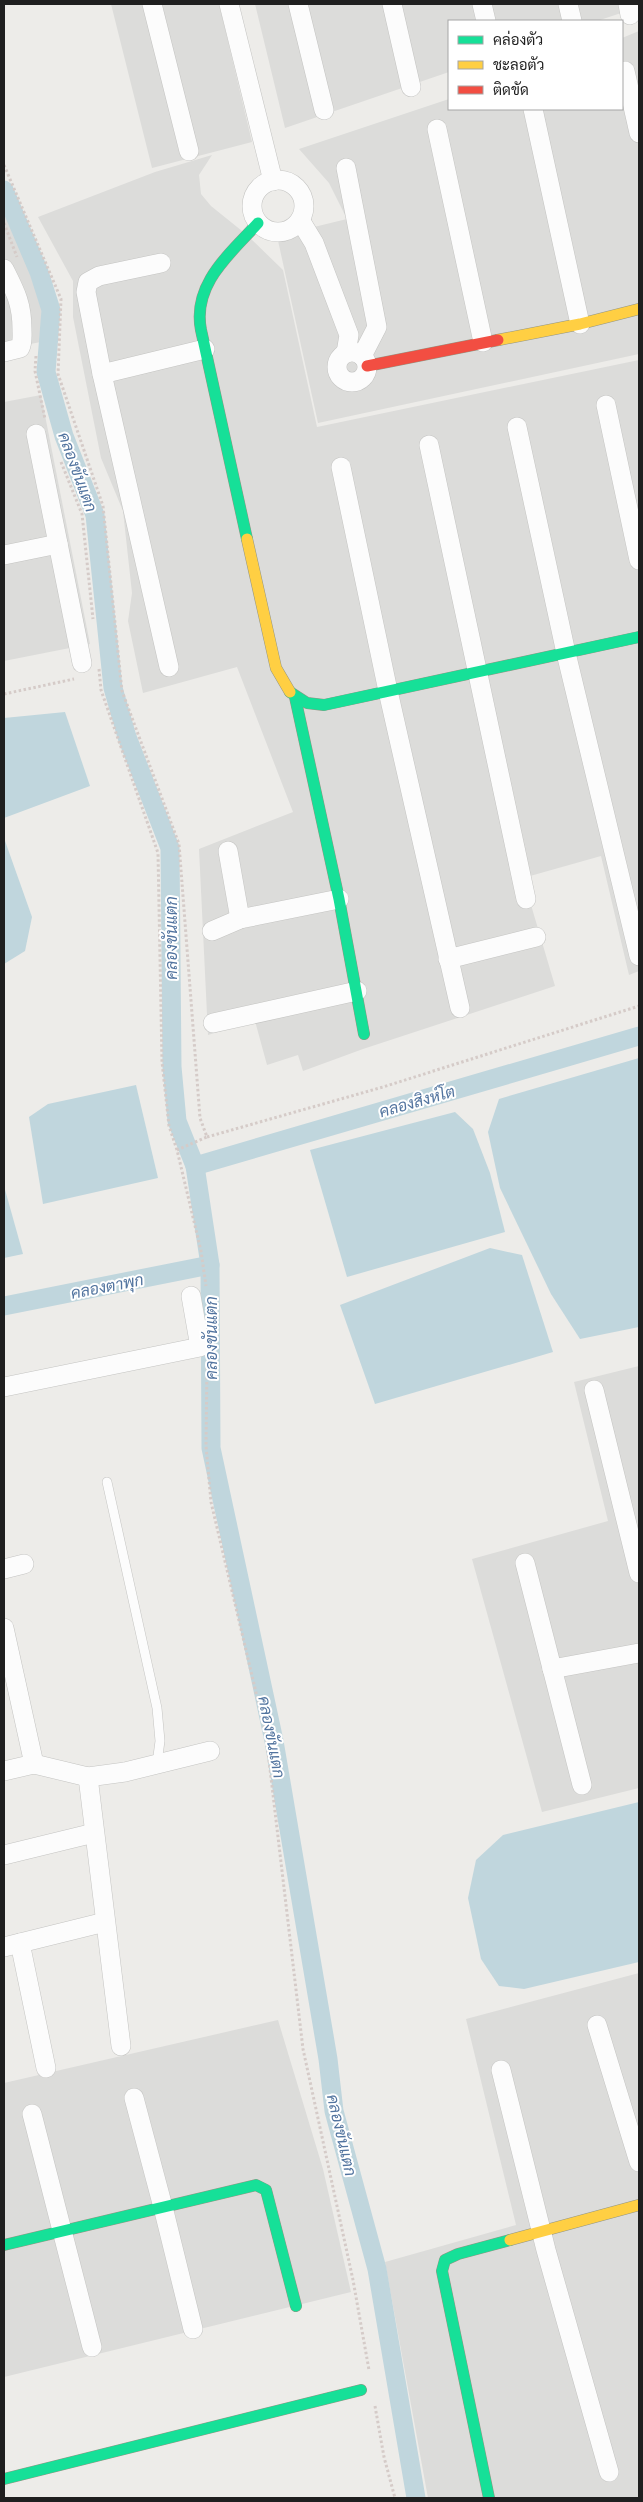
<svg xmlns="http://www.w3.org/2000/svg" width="643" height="2502" font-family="Ubuntu,Sarabun,sans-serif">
	<rect width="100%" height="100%" fill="#edece9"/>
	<!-- residential -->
	<g fill="#dcdcda">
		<path d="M 111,4 L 219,4 L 252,142 L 152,168 Z"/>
		<path d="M 255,4 L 639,4 L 639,7 L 597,21 L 449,21 L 449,72 L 285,128 Z"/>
		<path d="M 639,31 L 639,354 L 318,423 L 277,236 L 347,219 L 329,183 L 299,149 L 449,99 L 449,109 L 622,109 L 622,38 Z"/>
		<path d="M 212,155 L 199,175 L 201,194 L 211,206 L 247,235 L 283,270 L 317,427 L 639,360 L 639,971 L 629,975 L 601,856 L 523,878 L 555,986 L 363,1049 L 303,1071 L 298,1055 L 267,1065 L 255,1021 L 208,1035 L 199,849 L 293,812 L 237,667 L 143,693 L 128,621 L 132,593 L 123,511 L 101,458 L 73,317 L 73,281 L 38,217 L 155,172 Z"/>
		<path d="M 9,213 L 43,284 L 46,341 L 4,349 L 4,214 Z"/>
		<path d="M 41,395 L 90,644 L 4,661 L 4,402 Z"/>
		<path d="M 639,1366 L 639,1788 L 542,1812 L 472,1559 L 608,1521 L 574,1382 Z"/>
		<path d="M 639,1973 L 639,2498 L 428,2498 L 385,2262 L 516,2225 L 466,2019 Z"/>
		<path d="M 278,2020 L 323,2169 L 351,2292 L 4,2377 L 4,2083 Z"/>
	</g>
	<!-- water -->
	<g fill="#c0d6dd">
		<path d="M 65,712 L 90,786 L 4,818 L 4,718 Z"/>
		<path d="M 4,838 L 32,917 L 25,951 L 4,964 Z"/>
		<path d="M 639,1058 L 639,1327 L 580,1339 L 551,1294 L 500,1188 L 488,1132 L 499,1099 Z"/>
		<path d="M 136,1085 L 158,1178 L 43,1204 L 29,1117 L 48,1104 Z"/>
		<path d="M 455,1112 L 473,1129 L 490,1173 L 505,1232 L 347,1277 L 310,1150 Z"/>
		<path d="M 4,1186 L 23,1254 L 4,1258 Z"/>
		<path d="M 490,1248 L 522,1255 L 553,1352 L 375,1404 L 340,1305 Z"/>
		<path d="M 639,1802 L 639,1962 L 524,1989 L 499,1986 L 481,1959 L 468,1898 L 476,1860 L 503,1835 Z"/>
	</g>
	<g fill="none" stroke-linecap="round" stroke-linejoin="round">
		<!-- canal -->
		<g stroke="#c0d6dd" stroke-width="19">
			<path d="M 4,190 L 39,272 L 51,310 L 46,372 L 64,436 L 95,515 L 113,688 L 127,737 L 170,848 L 172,1067 L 177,1121 L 195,1166 L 210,1265 L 211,1448 L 274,1741 L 328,2059 L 334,2111 L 377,2269 L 416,2498"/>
			<path d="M 195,1166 L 639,1036"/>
			<path d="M 4,1306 L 210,1265"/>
		</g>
		<defs>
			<path id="lane" d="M 107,1482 L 157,1708 L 160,1741 L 157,1763"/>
			<g id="street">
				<path d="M 152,4 L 189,151"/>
				<path d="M 229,4 L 273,181"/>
				<path d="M 298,4 L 324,110"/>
				<path d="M 392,4 L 411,87"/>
				<path d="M 482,4 L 486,21"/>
				<path d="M 568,4 L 572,21"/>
				<path d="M 628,4 L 630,15"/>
				<path d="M 625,71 L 639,133"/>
				<path d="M 533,109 L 580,324"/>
				<path d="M 437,129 L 483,342"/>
				<path d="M 346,168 L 377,327 L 362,356"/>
				<circle cx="278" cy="206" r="26"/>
				<path d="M 300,220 L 314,243 L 349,335 L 346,353"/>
				<path d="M 161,263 L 99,276 L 88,282 L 86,292 L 102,374 L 169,667"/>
				<path d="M 4,269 C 15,291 22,303 22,329 C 22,335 23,342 20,348 L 4,352"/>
				<circle cx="352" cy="367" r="15"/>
				<path d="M 102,374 L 205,349"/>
				<path d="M 606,405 L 639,560"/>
				<path d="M 517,427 L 566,653 L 639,956"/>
				<path d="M 36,434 L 82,663"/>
				<path d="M 429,445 L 526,899"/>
				<path d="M 341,467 L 388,691 L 460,1008"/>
				<path d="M 4,555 L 58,544"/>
				<path d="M 228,851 L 240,919"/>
				<path d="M 212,931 L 240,919 L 339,899"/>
				<path d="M 448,959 L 536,937"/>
				<path d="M 213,1023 L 357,991"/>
				<path d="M 4,1387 L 200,1347 L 191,1296"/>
				<path d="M 594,1390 L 639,1573"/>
				<path d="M 525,1563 L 582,1785"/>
				<path d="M 4,1569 L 24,1564"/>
				<path d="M 4,1628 L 34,1764"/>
				<path d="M 552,1669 L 639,1653"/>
				<path d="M 4,1771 L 34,1764 L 88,1777 L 125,1772 L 210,1751"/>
				<path d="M 88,1777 L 121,2046"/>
				<path d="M 4,1855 L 94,1833"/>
				<path d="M 20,1943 L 46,2068"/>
				<path d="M 4,1947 L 105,1922"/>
				<path d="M 597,2025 L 639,2162"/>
				<path d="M 501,2070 L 546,2250 L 609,2472"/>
				<path d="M 134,2098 L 163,2207 L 193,2329"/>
				<path d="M 32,2114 L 92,2347"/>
			</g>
			<g id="fast">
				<path d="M 247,539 L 201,330 C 192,284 230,254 258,223"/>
				<path d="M 290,692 L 307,703 L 324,705 L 639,637"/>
				<path d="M 295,697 L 339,899 L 364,1034"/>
				<path d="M 4,2245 L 256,2185 L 266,2190 L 296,2306"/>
				<path d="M 4,2479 L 361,2390"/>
				<path d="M 489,2498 L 442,2271 L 445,2260 L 458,2254 L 510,2240"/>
			</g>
			<g id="slow">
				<path d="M 498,340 L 580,324 L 639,309"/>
				<path d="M 247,539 L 276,668 L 290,692"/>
				<path d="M 510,2240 L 639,2205"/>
			</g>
			<path id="jam" d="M 367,366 L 498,340"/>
		</defs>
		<!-- lane casing -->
		<use href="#lane" stroke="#c4c4c2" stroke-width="10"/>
		<!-- street casing -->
		<use href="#street" stroke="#c4c4c2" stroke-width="20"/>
		<!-- fast casing -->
		<use href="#fast" stroke="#939583" stroke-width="12"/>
		<!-- slow casing -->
		<use href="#slow" stroke="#939583" stroke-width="12"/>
		<!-- jam casing -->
		<use href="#jam" stroke="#939583" stroke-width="12"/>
		<!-- path -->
		<g stroke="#d5cbc8" stroke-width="3" stroke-dasharray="2.5 2.5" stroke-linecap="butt">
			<path d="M 4,165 L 61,299 L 58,374 L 103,506 L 122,691 L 179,844 L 200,1118 L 207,1137 L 177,1150"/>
			<path d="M 4,223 L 17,257"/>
			<path d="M 36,356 L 35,371 L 45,419"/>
			<path d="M 61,462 L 82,514 L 93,619"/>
			<path d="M 99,669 L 101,690 L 158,853 L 162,1062 L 169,1126 L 177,1150 L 201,1251 L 206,1286"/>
			<path d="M 4,694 L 74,679"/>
			<path d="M 207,1137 L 383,1087 L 639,1006"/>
			<path d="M 207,1362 L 206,1446 L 211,1502 L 266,1735 L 303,2049 L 353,2280 L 369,2370"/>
			<path d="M 375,2406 L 384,2457 L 395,2498"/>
		</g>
		<!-- lane -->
		<use href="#lane" stroke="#fcfcfc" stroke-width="9"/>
		<!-- street -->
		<use href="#street" stroke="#fcfcfc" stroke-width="19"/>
		<!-- fast -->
		<use href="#fast" stroke="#16e098" stroke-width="11"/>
		<!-- slow -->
		<use href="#slow" stroke="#ffcf43" stroke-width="11"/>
		<!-- jam -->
		<use href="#jam" stroke="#f24e42" stroke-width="11"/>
	</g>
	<g text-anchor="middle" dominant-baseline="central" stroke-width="4" stroke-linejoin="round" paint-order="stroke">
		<!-- water labels -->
		<g font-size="16" font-style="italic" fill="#52749f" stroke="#fff">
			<text transform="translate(78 472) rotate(70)">คลองขันแตก</text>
			<text transform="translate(171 938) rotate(-90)">คลองขันแตก</text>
			<text transform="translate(417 1101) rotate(-16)">คลองสิงห์โต</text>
			<text transform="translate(107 1286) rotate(-11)">คลองตาพุก</text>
			<text transform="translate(211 1338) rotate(-90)">คลองขันแตก</text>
			<text transform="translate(272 1737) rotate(79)">คลองขันแตก</text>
			<text transform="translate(342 2135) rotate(77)">คลองขันแตก</text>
		</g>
	</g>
	<!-- border -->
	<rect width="643" height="2502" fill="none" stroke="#1f1f1f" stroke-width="10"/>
	<!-- legend -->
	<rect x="448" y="20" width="175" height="90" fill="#ffffff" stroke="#a5a5a5"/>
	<rect x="458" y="36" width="25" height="8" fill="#16e098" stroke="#a5a5a5"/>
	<text x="493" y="45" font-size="15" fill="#1f1f1f">คล่องตัว</text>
	<rect x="458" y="61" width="25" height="8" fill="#ffcf43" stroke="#a5a5a5"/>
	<text x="493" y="70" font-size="15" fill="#1f1f1f">ชะลอตัว</text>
	<rect x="458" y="86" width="25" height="8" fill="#f24e42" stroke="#a5a5a5"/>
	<text x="493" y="95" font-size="15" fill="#1f1f1f">ติดขัด</text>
</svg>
